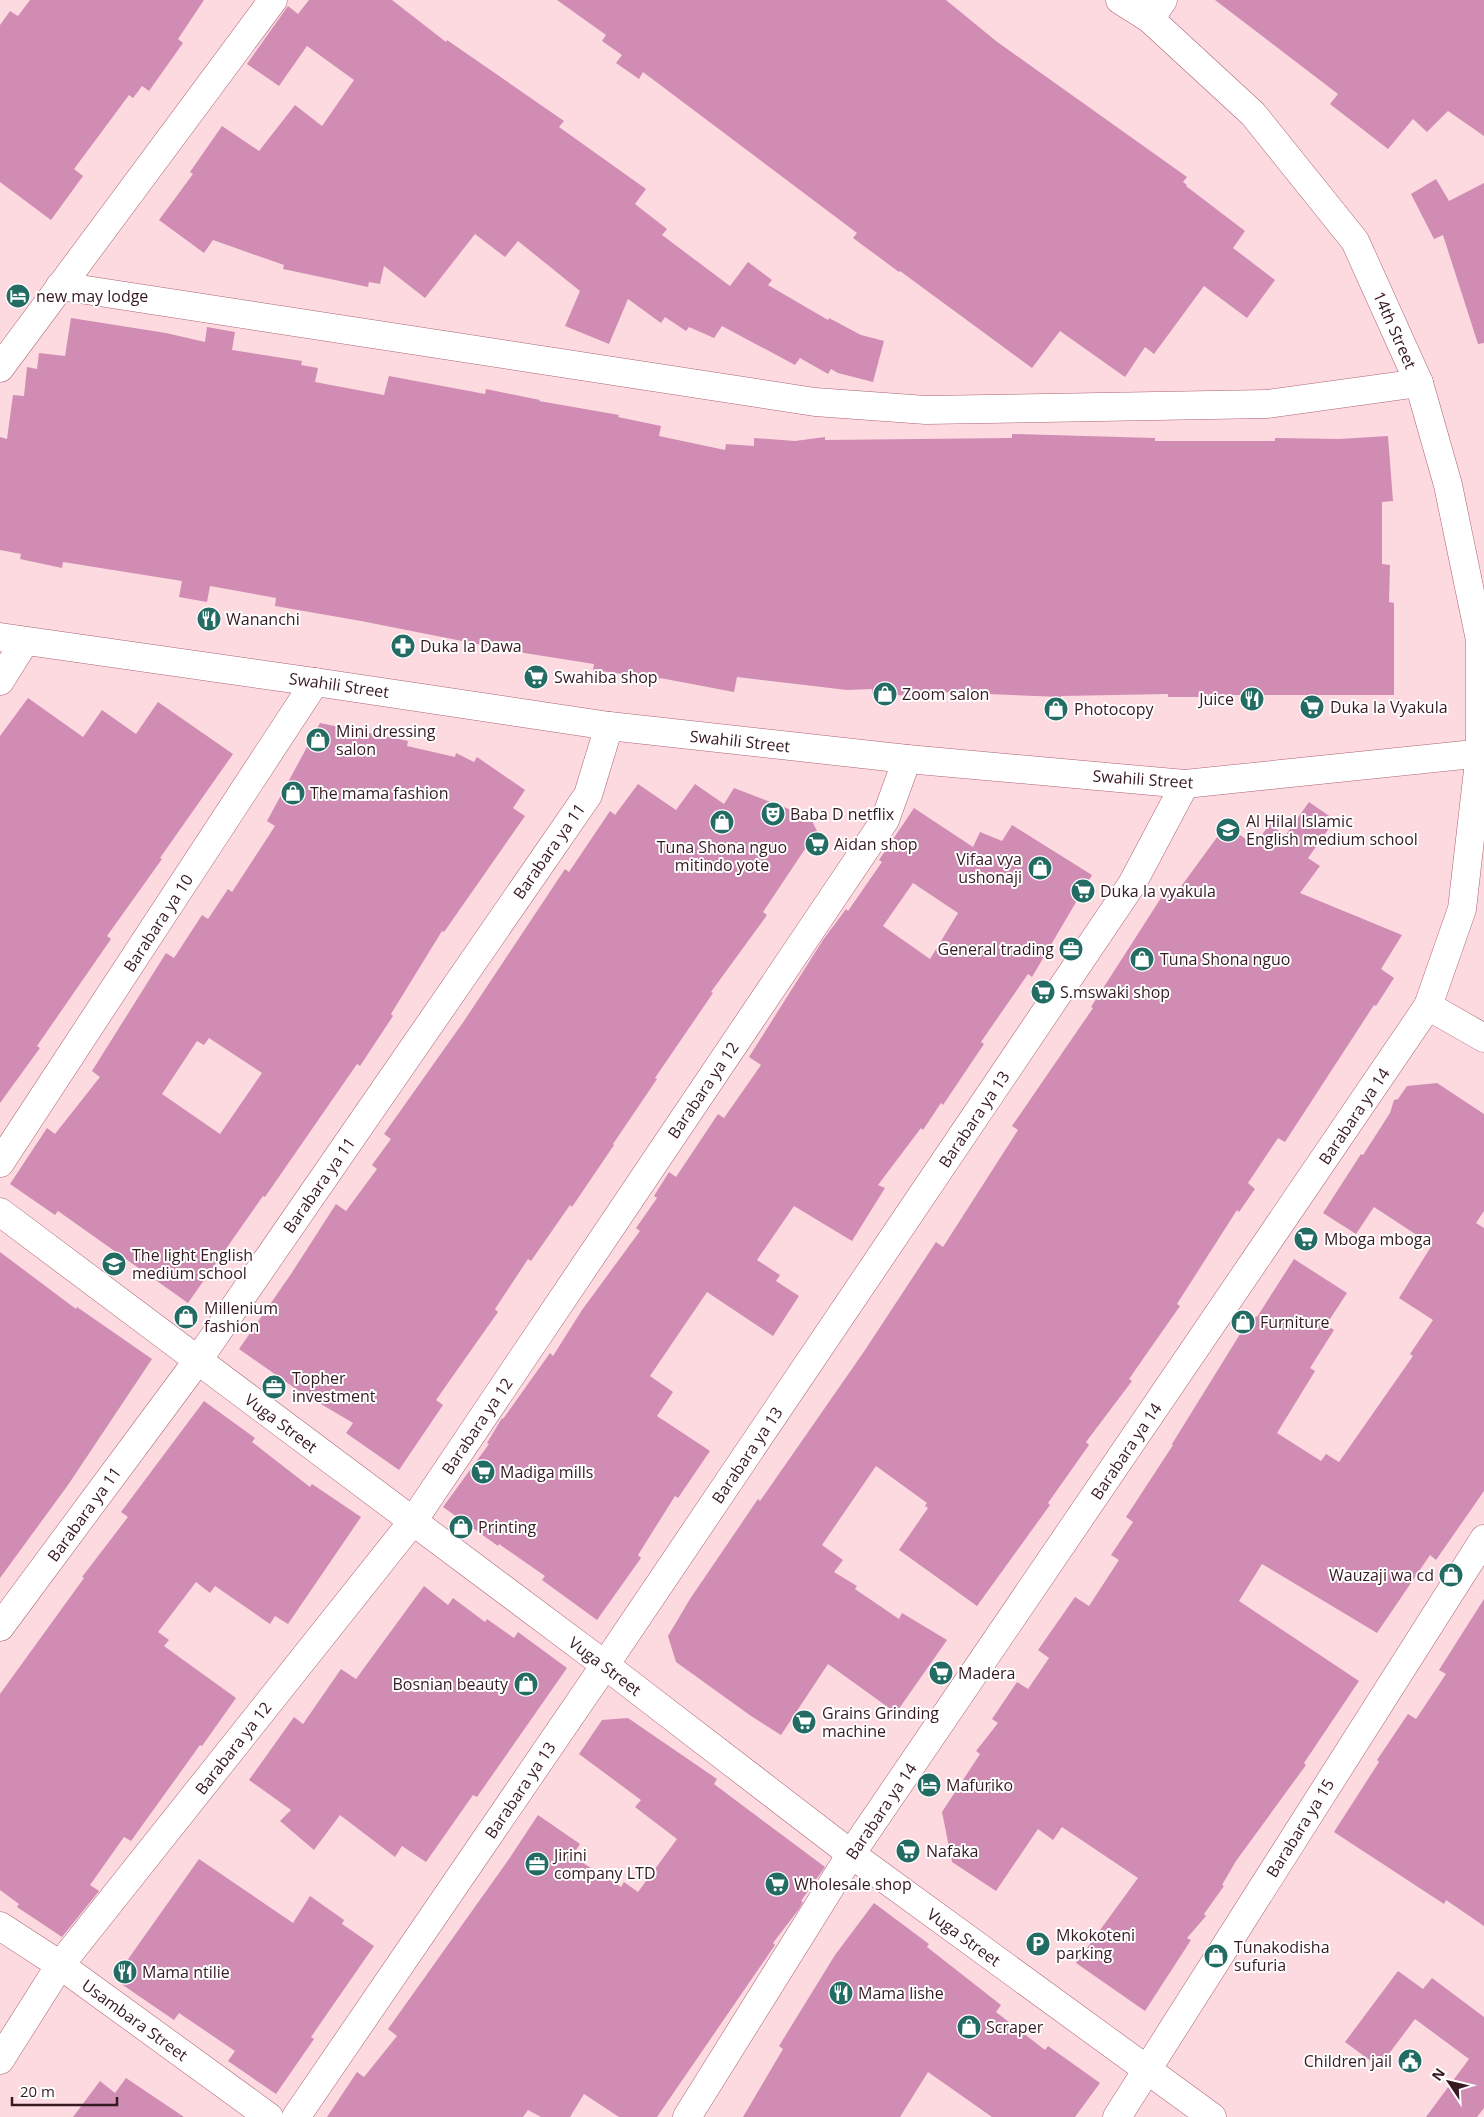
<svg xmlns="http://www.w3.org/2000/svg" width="1484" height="2117" font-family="'Open Sans',sans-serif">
	<rect width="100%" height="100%" fill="#fcdae0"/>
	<!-- building -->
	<g fill="#d18cb3" fill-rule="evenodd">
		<path d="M 30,0 L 204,0 L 178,39 L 183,43 L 149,91 L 142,86 L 133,98 L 129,95 L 74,169 L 83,176 L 51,220 L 0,182 L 0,25 L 10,11 L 18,16 Z"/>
		<path d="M 309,0 L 392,0 L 446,42 L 447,40 L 564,121 L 559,127 L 646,189 L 635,204 L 667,229 L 662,235 L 730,286 L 748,262 L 772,280 L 768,285 L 828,320 L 829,318 L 861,335 L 884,341 L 873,382 L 838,373 L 831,369 L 828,374 L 800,358 L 795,365 L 722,326 L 714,338 L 689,327 L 686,331 L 665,317 L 661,323 L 628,299 L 609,344 L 565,326 L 580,291 L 518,241 L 505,257 L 475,234 L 425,298 L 384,266 L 380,284 L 369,282 L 368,287 L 283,269 L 284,265 L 213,240 L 204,253 L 159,220 L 193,174 L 190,172 L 222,126 L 259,151 L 295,105 L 322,126 L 354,80 L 307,46 L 279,86 L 247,64 L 288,6 L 298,14 Z"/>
		<path d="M 557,0 L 946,0 L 996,41 L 1187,177 L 1183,182 L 1187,185 L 1186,186 L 1245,231 L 1233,248 L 1275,280 L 1247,318 L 1204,286 L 1154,354 L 1145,347 L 1125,377 L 1060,331 L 1032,368 L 900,271 L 899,272 L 853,238 L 857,233 L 643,72 L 639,79 L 616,63 L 622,55 L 602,41 L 606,35 Z"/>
		<path d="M 1215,0 L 1484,0 L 1484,136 L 1448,111 L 1427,132 L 1413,119 L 1388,149 L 1330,104 L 1338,94 Z"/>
		<path d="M 1436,179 L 1449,201 L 1484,183 L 1484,343 L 1478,344 L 1443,235 L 1434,239 L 1411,194 Z"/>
		<path d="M 71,318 L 166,333 L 205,342 L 207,327 L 235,332 L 232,350 L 302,361 L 301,365 L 318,368 L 315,382 L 384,395 L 389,376 L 485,394 L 486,389 L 540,400 L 539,401 L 619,415 L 618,417 L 661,426 L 659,436 L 725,450 L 726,444 L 754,446 L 754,438 L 795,441 L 825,437 L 825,440 L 1012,438 L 1012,434 L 1155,438 L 1155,441 L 1275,441 L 1275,438 L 1339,439 L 1388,436 L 1393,501 L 1382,502 L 1382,564 L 1390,565 L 1389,602 L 1394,603 L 1394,695 L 1230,695 L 1230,697 L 1168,697 L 1168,694 L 1061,696 L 1061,697 L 938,692 L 938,697 L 872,694 L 872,689 L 847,690 L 737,677 L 734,692 L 660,678 L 660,679 L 593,670 L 594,664 L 518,652 L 361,621 L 275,606 L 276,598 L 210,586 L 207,602 L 179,597 L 182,581 L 63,562 L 62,568 L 20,559 L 21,554 L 0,550 L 0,437 L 7,439 L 13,395 L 24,396 L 27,367 L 37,369 L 39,353 L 65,356 Z"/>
		<path d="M 28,698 L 83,737 L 102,710 L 136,734 L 158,702 L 233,754 L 160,858 L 162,859 L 107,936 L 111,939 L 37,1046 L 40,1048 L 0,1103 L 0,736 Z"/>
		<path d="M 320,723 L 408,741 L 407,746 L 455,757 L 456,753 L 474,762 L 477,757 L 525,790 L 513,808 L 525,816 L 444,932 L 442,931 L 391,1014 L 393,1016 L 360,1066 L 357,1064 L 265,1197 L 263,1196 L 188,1303 L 58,1211 L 55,1215 L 10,1184 L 47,1128 L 55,1134 L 100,1077 L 92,1071 L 166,953 L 174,958 L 202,915 L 208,919 L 228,889 L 232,892 L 275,826 L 267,821 ZM 209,1038 L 262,1073 L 220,1134 L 162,1094 L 197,1041 L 204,1045 Z"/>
		<path d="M 638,784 L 676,810 L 695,784 L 724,804 L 734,788 L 810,817 L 817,831 L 763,912 L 767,915 L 711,992 L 713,993 L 655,1078 L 657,1079 L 613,1144 L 614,1145 L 572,1207 L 570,1205 L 531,1261 L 528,1259 L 495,1309 L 498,1312 L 436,1400 L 443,1405 L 399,1470 L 346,1433 L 353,1423 L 299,1391 L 239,1349 L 291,1274 L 336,1204 L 346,1211 L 377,1169 L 372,1165 L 391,1139 L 384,1134 L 464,1021 L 565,869 L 569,872 L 610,811 L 615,815 Z"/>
		<path d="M 1309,802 L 1335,820 L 1308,858 L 1320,866 L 1300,893 L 1402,935 L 1381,969 L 1394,978 L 1376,1006 L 1374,1005 L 1285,1142 L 1278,1138 L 1248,1183 L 1255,1189 L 1239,1212 L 1237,1210 L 1177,1304 L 1180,1306 L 1129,1379 L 1132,1381 L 1086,1442 L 1089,1445 L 1048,1503 L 1050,1505 L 977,1606 L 899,1550 L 928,1508 L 925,1506 L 927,1503 L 876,1466 L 822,1545 L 843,1560 L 834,1572 L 857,1586 L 855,1589 L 899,1619 L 902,1613 L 947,1640 L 896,1713 L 828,1664 L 781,1735 L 751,1716 L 676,1662 L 668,1636 L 690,1599 L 758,1499 L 760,1501 L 863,1353 L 936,1242 L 943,1247 L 1018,1130 L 1012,1126 L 1093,1008 L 1091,1007 L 1168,887 L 1177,892 L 1226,825 L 1254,845 L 1270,824 L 1285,836 Z"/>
		<path d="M 914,808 L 973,847 L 980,832 L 1002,841 L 1012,825 L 1092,875 L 1032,977 L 1028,974 L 981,1042 L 984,1044 L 943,1105 L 941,1103 L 923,1130 L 921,1128 L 878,1185 L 885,1188 L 852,1241 L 794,1206 L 757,1260 L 780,1275 L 776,1281 L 799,1296 L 773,1336 L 707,1292 L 650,1376 L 673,1392 L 657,1416 L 710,1451 L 678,1498 L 675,1496 L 638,1555 L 641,1558 L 597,1620 L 542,1580 L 545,1576 L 499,1544 L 498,1546 L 443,1507 L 489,1444 L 487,1443 L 502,1418 L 503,1419 L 550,1353 L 553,1356 L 582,1310 L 640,1231 L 636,1228 L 657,1198 L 654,1196 L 669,1172 L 676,1177 L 718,1114 L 724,1118 L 761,1065 L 749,1057 L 823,940 L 846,909 L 848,911 L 882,862 L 879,860 ZM 913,883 L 958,913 L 930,959 L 883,926 Z"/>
		<path d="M 1437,1083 L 1484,1114 L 1484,1211 L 1476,1223 L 1484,1228 L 1484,1491 L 1436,1560 L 1430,1555 L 1377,1633 L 1262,1564 L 1239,1601 L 1359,1681 L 1304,1763 L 1306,1765 L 1236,1861 L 1222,1885 L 1224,1886 L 1204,1914 L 1206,1916 L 1187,1938 L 1191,1940 L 1145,2011 L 1076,1963 L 1138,1878 L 1062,1827 L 1053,1840 L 1038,1829 L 996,1891 L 952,1862 L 942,1812 L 980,1754 L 976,1751 L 998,1723 L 992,1719 L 1017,1682 L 1028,1689 L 1049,1658 L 1038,1650 L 1075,1597 L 1089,1606 L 1119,1560 L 1111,1555 L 1133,1522 L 1126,1517 L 1173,1445 L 1172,1444 L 1245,1326 L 1248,1328 L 1256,1316 L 1257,1317 L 1294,1259 L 1347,1293 L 1326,1325 L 1334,1330 L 1310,1368 L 1315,1371 L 1277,1433 L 1321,1461 L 1326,1454 L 1339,1462 L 1413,1356 L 1410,1354 L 1433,1320 L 1399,1298 L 1432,1245 L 1374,1207 L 1356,1234 L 1323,1213 L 1361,1154 L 1363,1155 L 1390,1113 L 1394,1100 L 1398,1099 L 1407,1086 Z"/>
		<path d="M 0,1252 L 76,1309 L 77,1307 L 152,1359 L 68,1485 L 0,1578 Z"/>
		<path d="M 204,1401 L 255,1438 L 252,1442 L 310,1487 L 312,1484 L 361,1517 L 288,1624 L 275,1616 L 270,1624 L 215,1586 L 210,1593 L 196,1582 L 158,1632 L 169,1640 L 164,1646 L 236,1698 L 202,1746 L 200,1745 L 131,1841 L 124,1837 L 90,1885 L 99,1891 L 62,1937 L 17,1907 L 19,1904 L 0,1890 L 0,1694 L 84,1578 L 82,1577 L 128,1517 L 121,1512 Z"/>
		<path d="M 424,1586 L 448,1605 L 453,1598 L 485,1622 L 487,1619 L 514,1638 L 518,1632 L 567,1668 L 477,1797 L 473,1795 L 426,1862 L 402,1846 L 395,1857 L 340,1815 L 314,1850 L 280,1821 L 291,1810 L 249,1780 L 294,1717 L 303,1724 L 341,1669 L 356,1679 Z"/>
		<path d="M 1484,1599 L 1484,1926 L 1446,1900 L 1444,1904 L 1334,1832 L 1379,1762 L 1377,1760 L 1408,1714 L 1416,1719 L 1446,1674 L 1439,1670 Z"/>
		<path d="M 628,1718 L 717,1779 L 714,1784 L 825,1867 L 801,1901 L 803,1902 L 799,1909 L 773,1943 L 775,1945 L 657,2117 L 619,2117 L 584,2094 L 570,2117 L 541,2117 L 528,2110 L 523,2117 L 327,2117 L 357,2072 L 364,2077 L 397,2036 L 388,2029 L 509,1859 L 538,1815 L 580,1844 L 572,1856 L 621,1887 L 624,1882 L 638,1892 L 677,1839 L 635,1807 L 641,1800 L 579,1754 L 602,1720 Z"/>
		<path d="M 199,1859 L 293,1923 L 310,1896 L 344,1920 L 342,1924 L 374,1946 L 311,2037 L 314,2039 L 276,2094 L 228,2061 L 235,2051 L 179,2013 L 174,2020 L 114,1979 Z"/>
		<path d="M 874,1903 L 929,1944 L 927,1947 L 1001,2005 L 996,2012 L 1045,2050 L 1048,2046 L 1100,2083 L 1075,2117 L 992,2117 L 928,2072 L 900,2117 L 743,2117 L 783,2049 L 779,2046 L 835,1955 Z"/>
		<path d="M 1398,1971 L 1423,1989 L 1432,1978 L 1484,2017 L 1484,2108 L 1477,2117 L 1426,2117 L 1469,2059 L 1415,2019 L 1379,2067 L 1345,2042 Z"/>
		<path d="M 126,2078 L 184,2117 L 73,2117 L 100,2081 L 115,2093 Z"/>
	</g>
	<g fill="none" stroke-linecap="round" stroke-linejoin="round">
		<defs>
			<g id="minor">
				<path d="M 1150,19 L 1163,0"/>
				<path d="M 60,286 L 815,402 L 926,410 L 1267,404 L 1419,383"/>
				<path d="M 0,368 L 273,0"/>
				<path d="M 0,637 L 315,682 L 609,726 L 907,759 L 1185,784 L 1484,753"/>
				<path d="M 0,681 L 25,641"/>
				<path d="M 1428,1006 L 1484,1038"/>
				<path d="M 0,1163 L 315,682"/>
				<path d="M 0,1212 L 605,1665 L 851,1854 L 1212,2117"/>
				<path d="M 0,1627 L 198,1360 L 588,795 L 609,726"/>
				<path d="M 0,1926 L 60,1965 L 269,2117"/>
				<path d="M 0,2060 L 60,1965 L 413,1521 L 885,820 L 907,759"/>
				<path d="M 296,2117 L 605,1665 L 1132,884 L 1185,784"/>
				<path d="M 687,2117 L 851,1854 L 1428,1006 L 1462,909 L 1480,753 L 1480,640 L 1448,485 L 1419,383 L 1355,241 L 1253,114 L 1150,19 L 1120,0"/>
				<path d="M 1117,2117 L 1484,1539"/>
			</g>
		</defs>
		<!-- minor casing -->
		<use href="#minor" stroke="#ad6374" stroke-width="29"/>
		<!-- minor -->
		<use href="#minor" stroke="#fff" stroke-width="28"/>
	</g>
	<!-- icons -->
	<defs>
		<symbol id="hotel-disc" viewBox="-11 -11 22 22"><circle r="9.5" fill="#236c64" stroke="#fff"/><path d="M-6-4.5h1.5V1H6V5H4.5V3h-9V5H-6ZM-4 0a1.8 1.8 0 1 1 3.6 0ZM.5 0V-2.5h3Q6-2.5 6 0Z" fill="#fff"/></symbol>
		<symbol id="restaurant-disc" viewBox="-11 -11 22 22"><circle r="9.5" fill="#236c64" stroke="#fff"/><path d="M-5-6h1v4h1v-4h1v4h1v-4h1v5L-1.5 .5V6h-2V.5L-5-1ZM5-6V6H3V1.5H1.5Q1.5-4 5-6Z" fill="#fff"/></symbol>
		<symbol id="pharmacy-disc" viewBox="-11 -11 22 22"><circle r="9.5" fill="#236c64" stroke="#fff"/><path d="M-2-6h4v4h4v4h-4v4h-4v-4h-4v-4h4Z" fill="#fff"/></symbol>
		<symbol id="supermarket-disc" viewBox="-11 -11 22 22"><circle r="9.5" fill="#236c64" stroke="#fff"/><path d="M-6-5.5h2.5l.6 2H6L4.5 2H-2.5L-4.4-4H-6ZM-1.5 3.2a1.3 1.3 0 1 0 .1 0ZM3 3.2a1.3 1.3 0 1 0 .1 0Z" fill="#fff"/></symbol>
		<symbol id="shop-disc" viewBox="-11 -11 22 22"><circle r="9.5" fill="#236c64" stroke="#fff"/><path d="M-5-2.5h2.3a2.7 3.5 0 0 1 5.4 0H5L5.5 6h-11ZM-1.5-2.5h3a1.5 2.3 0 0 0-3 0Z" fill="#fff"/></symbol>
		<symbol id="theatre-disc" viewBox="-11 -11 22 22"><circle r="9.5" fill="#236c64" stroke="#fff"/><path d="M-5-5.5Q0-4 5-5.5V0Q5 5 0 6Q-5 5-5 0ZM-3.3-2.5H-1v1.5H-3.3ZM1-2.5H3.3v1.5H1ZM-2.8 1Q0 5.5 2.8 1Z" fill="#fff"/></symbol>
		<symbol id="school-disc" viewBox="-11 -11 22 22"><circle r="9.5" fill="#236c64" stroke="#fff"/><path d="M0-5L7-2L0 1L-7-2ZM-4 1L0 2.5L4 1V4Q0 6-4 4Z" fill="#fff"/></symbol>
		<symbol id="office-disc" viewBox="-11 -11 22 22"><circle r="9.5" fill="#236c64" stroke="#fff"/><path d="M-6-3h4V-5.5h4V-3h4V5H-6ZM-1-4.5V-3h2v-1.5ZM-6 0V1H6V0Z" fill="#fff"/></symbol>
		<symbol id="parking-disc" viewBox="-11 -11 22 22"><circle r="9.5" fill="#236c64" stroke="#fff"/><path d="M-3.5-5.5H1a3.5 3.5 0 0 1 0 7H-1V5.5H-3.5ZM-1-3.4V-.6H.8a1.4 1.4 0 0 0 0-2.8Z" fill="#fff"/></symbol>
		<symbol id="civic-disc" viewBox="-11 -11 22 22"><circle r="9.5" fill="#236c64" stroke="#fff"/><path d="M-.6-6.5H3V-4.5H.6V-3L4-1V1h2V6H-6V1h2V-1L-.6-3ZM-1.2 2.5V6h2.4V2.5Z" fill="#fff"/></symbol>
	</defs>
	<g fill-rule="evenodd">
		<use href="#hotel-disc" x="4" y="282" width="28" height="28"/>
		<use href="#restaurant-disc" x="195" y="605" width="28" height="28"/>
		<use href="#pharmacy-disc" x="389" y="632" width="28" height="28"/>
		<use href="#supermarket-disc" x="522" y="663" width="28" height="28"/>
		<use href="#shop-disc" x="871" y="680" width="28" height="28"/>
		<use href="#restaurant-disc" x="1238" y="685" width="28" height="28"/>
		<use href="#supermarket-disc" x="1298" y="693" width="28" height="28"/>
		<use href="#shop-disc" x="1042" y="695" width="28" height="28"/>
		<use href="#shop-disc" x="304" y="726" width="28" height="28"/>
		<use href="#shop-disc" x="279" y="779" width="28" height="28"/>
		<use href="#theatre-disc" x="759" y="800" width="28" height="28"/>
		<use href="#shop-disc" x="708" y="808" width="28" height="28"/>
		<use href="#school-disc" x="1214" y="816" width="28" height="28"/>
		<use href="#supermarket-disc" x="803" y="830" width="28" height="28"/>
		<use href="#shop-disc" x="1026" y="854" width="28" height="28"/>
		<use href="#supermarket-disc" x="1069" y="877" width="28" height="28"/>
		<use href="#office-disc" x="1057" y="935" width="28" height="28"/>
		<use href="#shop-disc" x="1128" y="945" width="28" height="28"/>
		<use href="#supermarket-disc" x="1029" y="978" width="28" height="28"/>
		<use href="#supermarket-disc" x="1292" y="1225" width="28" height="28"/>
		<use href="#school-disc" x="100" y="1250" width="28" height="28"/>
		<use href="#shop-disc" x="172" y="1303" width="28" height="28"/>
		<use href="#shop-disc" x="1229" y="1308" width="28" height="28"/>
		<use href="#office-disc" x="260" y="1373" width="28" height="28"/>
		<use href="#supermarket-disc" x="469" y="1458" width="28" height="28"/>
		<use href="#shop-disc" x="447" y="1513" width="28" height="28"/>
		<use href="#shop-disc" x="1437" y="1561" width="28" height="28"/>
		<use href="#supermarket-disc" x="927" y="1659" width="28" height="28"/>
		<use href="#shop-disc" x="512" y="1670" width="28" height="28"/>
		<use href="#supermarket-disc" x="790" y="1708" width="28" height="28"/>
		<use href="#hotel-disc" x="915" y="1771" width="28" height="28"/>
		<use href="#supermarket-disc" x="894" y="1837" width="28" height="28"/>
		<use href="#office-disc" x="523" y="1850" width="28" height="28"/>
		<use href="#supermarket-disc" x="763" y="1870" width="28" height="28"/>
		<use href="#parking-disc" x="1024" y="1930" width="28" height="28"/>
		<use href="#shop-disc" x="1202" y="1942" width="28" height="28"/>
		<use href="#restaurant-disc" x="111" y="1958" width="28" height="28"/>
		<use href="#restaurant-disc" x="827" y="1979" width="28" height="28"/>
		<use href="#shop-disc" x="955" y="2013" width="28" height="28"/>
		<use href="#civic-disc" x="1396" y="2047" width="28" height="28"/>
	</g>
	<g text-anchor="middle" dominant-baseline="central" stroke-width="4" stroke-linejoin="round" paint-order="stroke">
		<!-- poi labels -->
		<g font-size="16" fill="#371921" stroke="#fff" text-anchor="start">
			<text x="36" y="296">new may lodge</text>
			<text x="226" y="619">Wananchi</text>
			<text x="420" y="646">Duka la Dawa</text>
			<text x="554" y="677">Swahiba shop</text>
			<text x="902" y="694">Zoom salon</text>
			<text x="1234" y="699" text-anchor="end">Juice</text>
			<text x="1330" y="707">Duka la Vyakula</text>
			<text x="1074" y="709">Photocopy</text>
			<text x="336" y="731">Mini dressing<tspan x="336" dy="18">salon</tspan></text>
			<text x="310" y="793">The mama fashion</text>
			<text x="790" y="814">Baba D netflix</text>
			<text x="1246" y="821">Al Hilal Islamic<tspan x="1246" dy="18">English medium school</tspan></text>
			<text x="834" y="844">Aidan shop</text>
			<text x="722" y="847" text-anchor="middle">Tuna Shona nguo<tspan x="722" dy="18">mitindo yote</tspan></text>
			<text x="1022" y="859" text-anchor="end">Vifaa vya<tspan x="1022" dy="18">ushonaji</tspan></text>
			<text x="1100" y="891">Duka la vyakula</text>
			<text x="1054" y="949" text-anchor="end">General trading</text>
			<text x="1160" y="959">Tuna Shona nguo</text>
			<text x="1060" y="992">S.mswaki shop</text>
			<text x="1324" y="1239">Mboga mboga</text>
			<text x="132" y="1255">The light English<tspan x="132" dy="18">medium school</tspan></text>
			<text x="204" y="1308">Millenium<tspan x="204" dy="18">fashion</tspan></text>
			<text x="1260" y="1322">Furniture</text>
			<text x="292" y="1378">Topher<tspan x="292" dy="18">investment</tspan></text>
			<text x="500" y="1472">Madiga mills</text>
			<text x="478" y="1527">Printing</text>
			<text x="1434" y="1575" text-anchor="end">Wauzaji wa cd</text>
			<text x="958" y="1673">Madera</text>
			<text x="508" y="1684" text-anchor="end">Bosnian beauty</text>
			<text x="822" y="1713">Grains Grinding<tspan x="822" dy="18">machine</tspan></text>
			<text x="946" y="1785">Mafuriko</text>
			<text x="926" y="1851">Nafaka</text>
			<text x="554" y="1855">Jirini<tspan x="554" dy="18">company LTD</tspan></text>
			<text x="794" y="1884">Wholesale shop</text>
			<text x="1056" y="1935">Mkokoteni<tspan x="1056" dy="18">parking</tspan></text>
			<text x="1234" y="1947">Tunakodisha<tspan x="1234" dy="18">sufuria</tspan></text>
			<text x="142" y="1972">Mama ntilie</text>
			<text x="858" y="1993">Mama lishe</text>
			<text x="986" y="2027">Scraper</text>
			<text x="1392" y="2061" text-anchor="end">Children jail</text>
		</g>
		<!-- street labels -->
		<g font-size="16" fill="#371921" stroke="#fff">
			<text transform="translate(1395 330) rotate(66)">14th Street</text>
			<text transform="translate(339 685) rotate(8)">Swahili Street</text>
			<text transform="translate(740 741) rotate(6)">Swahili Street</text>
			<text transform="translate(1143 779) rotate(4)">Swahili Street</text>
			<text transform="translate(549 851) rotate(-55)">Barabara ya 11</text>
			<text transform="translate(158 923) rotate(-57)">Barabara ya 10</text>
			<text transform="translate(703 1090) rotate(-56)">Barabara ya 12</text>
			<text transform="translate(1354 1116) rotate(-56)">Barabara ya 14</text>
			<text transform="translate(974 1119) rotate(-56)">Barabara ya 13</text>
			<text transform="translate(319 1185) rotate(-55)">Barabara ya 11</text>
			<text transform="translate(281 1423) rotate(37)">Vuga Street</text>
			<text transform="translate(477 1426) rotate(-56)">Barabara ya 12</text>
			<text transform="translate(1126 1451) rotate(-56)">Barabara ya 14</text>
			<text transform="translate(747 1455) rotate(-56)">Barabara ya 13</text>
			<text transform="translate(84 1514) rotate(-54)">Barabara ya 11</text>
			<text transform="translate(605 1666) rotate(37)">Vuga Street</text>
			<text transform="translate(233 1748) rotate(-52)">Barabara ya 12</text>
			<text transform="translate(520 1790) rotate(-56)">Barabara ya 13</text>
			<text transform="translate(881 1811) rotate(-56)">Barabara ya 14</text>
			<text transform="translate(1300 1828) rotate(-58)">Barabara ya 15</text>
			<text transform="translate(964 1937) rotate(36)">Vuga Street</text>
			<text transform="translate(135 2020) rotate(36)">Usambara Street</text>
		</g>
	</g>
	<!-- north arrow -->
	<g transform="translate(1449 2082) rotate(305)" stroke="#ffffff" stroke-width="4" paint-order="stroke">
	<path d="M0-4L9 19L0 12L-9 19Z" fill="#371921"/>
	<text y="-8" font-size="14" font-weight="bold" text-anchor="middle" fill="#371921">N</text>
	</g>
	<!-- scale -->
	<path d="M12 2097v8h105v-8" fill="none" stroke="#371921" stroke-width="2.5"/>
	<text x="20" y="2097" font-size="15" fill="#371921" stroke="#ffffff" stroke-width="4" paint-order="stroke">20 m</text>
</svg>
